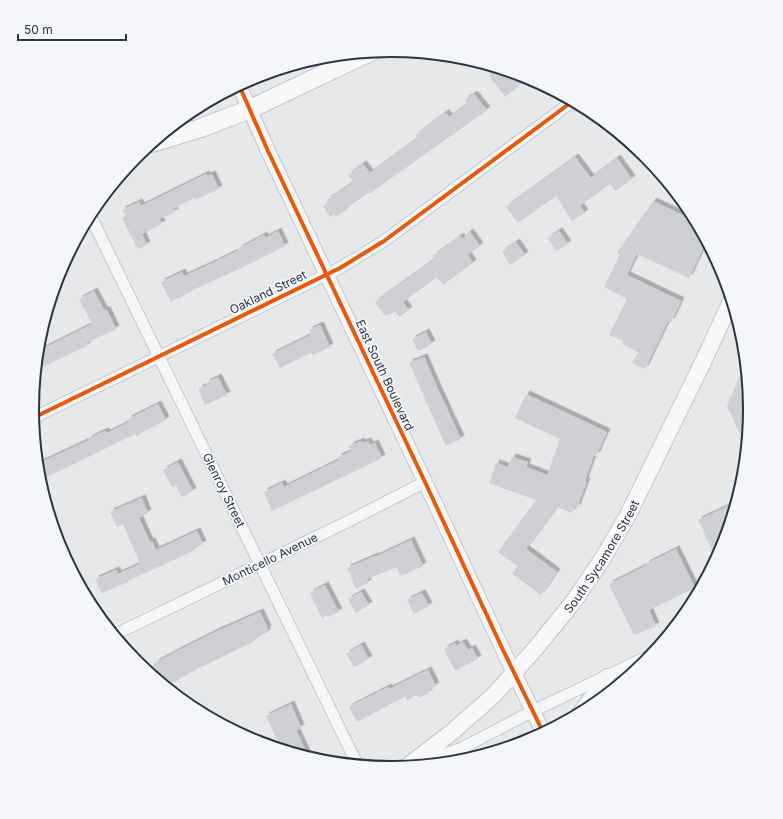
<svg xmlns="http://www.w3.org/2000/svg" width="783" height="819" font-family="Inter,sans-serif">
	<defs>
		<filter id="shadow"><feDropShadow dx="3.5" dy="-3.5" stdDeviation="0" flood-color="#0004"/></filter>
	</defs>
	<rect width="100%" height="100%" fill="#e6e8ea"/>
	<!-- built -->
	<path fill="#d4d7dd" d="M 635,673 L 594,706 L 611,685 Z"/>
	<!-- building -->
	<g fill="#ced0d3" filter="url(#shadow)">
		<path d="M 499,68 L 504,75 L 510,72 L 513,72 L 521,84 L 505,97 L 489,75 Z"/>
		<path d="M 474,94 L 487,110 L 369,194 L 368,193 L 345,209 L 346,210 L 336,217 L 335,214 L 330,217 L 323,206 L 329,203 L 327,200 L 354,182 L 348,175 L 363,164 L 370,173 L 418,138 L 416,135 L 441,116 L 446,113 L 449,117 L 468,104 L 465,100 Z"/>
		<path d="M 575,157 L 591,178 L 617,158 L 632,179 L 615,191 L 610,184 L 580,206 L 585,213 L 572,221 L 556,196 L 518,223 L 506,207 Z"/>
		<path d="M 206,174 L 207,176 L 212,174 L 219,189 L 195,200 L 194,198 L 173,209 L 175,212 L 159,219 L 162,224 L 142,234 L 147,245 L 138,249 L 122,218 L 126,216 L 122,210 L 139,202 L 141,206 Z"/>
		<path d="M 653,201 L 697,222 L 707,240 L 689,278 L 637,254 L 627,275 L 681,301 L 671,322 L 668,321 L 645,369 L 632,363 L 638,352 L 622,344 L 623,341 L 609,335 L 627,299 L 604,287 L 620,254 L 617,253 Z"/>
		<path d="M 278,231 L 285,246 L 243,267 L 193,290 L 178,299 L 177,298 L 171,302 L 161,282 L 182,272 L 184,276 L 215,262 L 239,250 L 238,249 L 264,235 L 265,238 Z"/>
		<path d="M 559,231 L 568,244 L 556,251 L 548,238 Z"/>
		<path d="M 470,232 L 480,246 L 468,255 L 473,263 L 443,285 L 437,277 L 403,302 L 409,310 L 399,317 L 395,311 L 388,316 L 387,314 L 385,316 L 375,302 L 435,259 L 433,256 L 450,244 L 460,236 L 462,239 Z"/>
		<path d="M 516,242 L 525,255 L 510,265 L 502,252 Z"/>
		<path d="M 94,291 L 104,310 L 105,309 L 106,311 L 107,310 L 116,329 L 86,343 L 87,346 L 36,370 L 38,351 L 92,324 L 79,299 Z"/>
		<path d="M 320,325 L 330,347 L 313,355 L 311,353 L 280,368 L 272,354 L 311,335 L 309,330 Z"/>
		<path d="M 426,332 L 432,344 L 418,351 L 412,339 Z"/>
		<path d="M 424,357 L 437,387 L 461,439 L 446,446 L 409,363 Z"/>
		<path d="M 746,361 L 751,410 L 747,449 L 727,406 Z"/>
		<path d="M 218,377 L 227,395 L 205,405 L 198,389 L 207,385 L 206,383 Z"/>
		<path d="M 526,394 L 607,432 L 596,456 L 594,455 L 585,481 L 587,481 L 577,508 L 574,507 L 572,513 L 557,507 L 526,549 L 557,572 L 541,595 L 512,574 L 518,566 L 498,552 L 536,500 L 489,483 L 496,463 L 508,467 L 512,457 L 528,462 L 526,467 L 547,475 L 560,439 L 515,418 Z"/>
		<path d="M 158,404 L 166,420 L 136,436 L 135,434 L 64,469 L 39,480 L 37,464 L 89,440 L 88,439 L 98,434 L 105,431 L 107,433 L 129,422 L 128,419 Z"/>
		<path d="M 361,441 L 362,443 L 368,441 L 370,445 L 375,443 L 382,458 L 272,511 L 264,492 L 282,483 L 284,487 L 339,460 L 338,457 L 352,451 L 349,446 Z"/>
		<path d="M 178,462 L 193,491 L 182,497 L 176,485 L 172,487 L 163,470 Z"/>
		<path d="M 142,498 L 148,513 L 139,518 L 150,542 L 152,541 L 156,550 L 197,531 L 203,544 L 196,547 L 197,548 L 191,552 L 128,581 L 128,582 L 102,593 L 95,579 L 116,570 L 118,574 L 140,564 L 123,524 L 117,527 L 110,512 Z"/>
		<path d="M 737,502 L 724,547 L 717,560 L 698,520 Z"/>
		<path d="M 411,540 L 423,566 L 401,576 L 397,567 L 367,579 L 368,583 L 356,589 L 347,568 L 375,556 L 375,557 Z"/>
		<path d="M 676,549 L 695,588 L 649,610 L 656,626 L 634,635 L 609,584 L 647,565 L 646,564 Z"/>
		<path d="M 325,585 L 339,612 L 328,617 L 327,615 L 322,618 L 310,593 Z"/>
		<path d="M 361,592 L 369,605 L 356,613 L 348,599 Z"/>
		<path d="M 422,593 L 429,606 L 414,614 L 407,600 Z"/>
		<path d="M 260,612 L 268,629 L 266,630 L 268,632 L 253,640 L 253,642 L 197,669 L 165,687 L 156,679 L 150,668 L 156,665 L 155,663 L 179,650 L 221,629 L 222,629 Z"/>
		<path d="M 463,642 L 468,650 L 472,648 L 478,659 L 455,671 L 444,649 L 455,643 L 456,646 Z"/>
		<path d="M 361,645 L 369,659 L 354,667 L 346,654 Z"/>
		<path d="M 428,670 L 436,686 L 428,690 L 429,693 L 419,698 L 417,695 L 407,700 L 406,696 L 357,722 L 349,707 L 388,687 L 389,689 Z"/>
		<path d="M 291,704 L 301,728 L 296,730 L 309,758 L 282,750 L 266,716 Z"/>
	</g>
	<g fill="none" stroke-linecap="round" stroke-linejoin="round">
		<defs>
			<g id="minor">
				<path d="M 90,215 L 358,766"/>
				<path d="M 33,418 L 340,268 L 384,241 L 573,101"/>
				<path d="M 114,635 L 349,521 L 425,482"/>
				<path d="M 417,763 L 460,749 L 533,711 L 655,653"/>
			</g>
			<g id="tertiary">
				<path d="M 239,85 L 268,151 L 425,482 L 503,650 L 544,734"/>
				<path d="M 578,715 L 607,676"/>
			</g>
			<g id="secondary">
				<path id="s1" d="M 405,768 L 452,732 L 494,695 L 535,649 L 574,601 L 603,558 L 628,515 L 703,362 L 732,299"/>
			</g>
			<path id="primary" d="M 152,143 L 201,128 L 250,109 L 370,52"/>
		</defs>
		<!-- minor casing -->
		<use href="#minor" stroke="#c4c6c8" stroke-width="13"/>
		<!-- tertiary casing -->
		<use href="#tertiary" stroke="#c4c6c8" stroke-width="16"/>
		<!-- secondary casing -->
		<use href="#secondary" stroke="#c4c6c8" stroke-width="18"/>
		<!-- primary casing -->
		<use href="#primary" stroke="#c2c5c8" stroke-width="20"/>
		<!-- minor -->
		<use href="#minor" stroke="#f5f6f7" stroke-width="11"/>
		<!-- tertiary -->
		<use href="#tertiary" stroke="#f5f6f7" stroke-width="14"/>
		<!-- secondary -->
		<use href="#secondary" stroke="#f8f8f8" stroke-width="16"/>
		<!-- primary -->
		<use href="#primary" stroke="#f8f8f8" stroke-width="18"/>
		<defs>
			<g id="cycleway">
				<path d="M 239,85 L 268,151 L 425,482 L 503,650 L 544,734"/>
				<path d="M 33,418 L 340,268 L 384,241 L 573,101"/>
			</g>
		</defs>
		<!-- cycleway casing -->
		<use href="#cycleway" stroke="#f4f6f9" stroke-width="6"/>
		<!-- cycleway -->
		<use href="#cycleway" stroke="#e8590c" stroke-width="4"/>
	</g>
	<g text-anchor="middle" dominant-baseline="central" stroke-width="3.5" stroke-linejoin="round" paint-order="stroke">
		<!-- street labels -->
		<g font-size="12" fill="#2b3445" stroke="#f4f6f9">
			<text transform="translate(268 292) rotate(-26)">Oakland Street</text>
			<text transform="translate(385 375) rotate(65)">East South Boulevard</text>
			<text transform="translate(224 490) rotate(64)">Glenroy Street</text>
			<text stroke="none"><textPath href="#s1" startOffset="291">South Sycamore Street</textPath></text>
			<text transform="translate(270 559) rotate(-26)">Monticello Avenue</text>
		</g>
	</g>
	<!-- crop -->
	<path d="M0 0H783V819H0ZM39 409a352 352 0 1 1 704 0a352 352 0 1 1-704 0Z" fill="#f4f6f9" fill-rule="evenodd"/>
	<path fill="none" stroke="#2b3445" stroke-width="2" d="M39 409a352 352 0 1 1 704 0a352 352 0 1 1-704 0Z"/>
	<!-- scale -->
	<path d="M18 34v6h108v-6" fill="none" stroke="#2b3445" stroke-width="2"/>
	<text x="24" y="34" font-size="12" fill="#2b3445" stroke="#f4f6f9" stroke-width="3" paint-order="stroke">50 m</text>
</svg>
